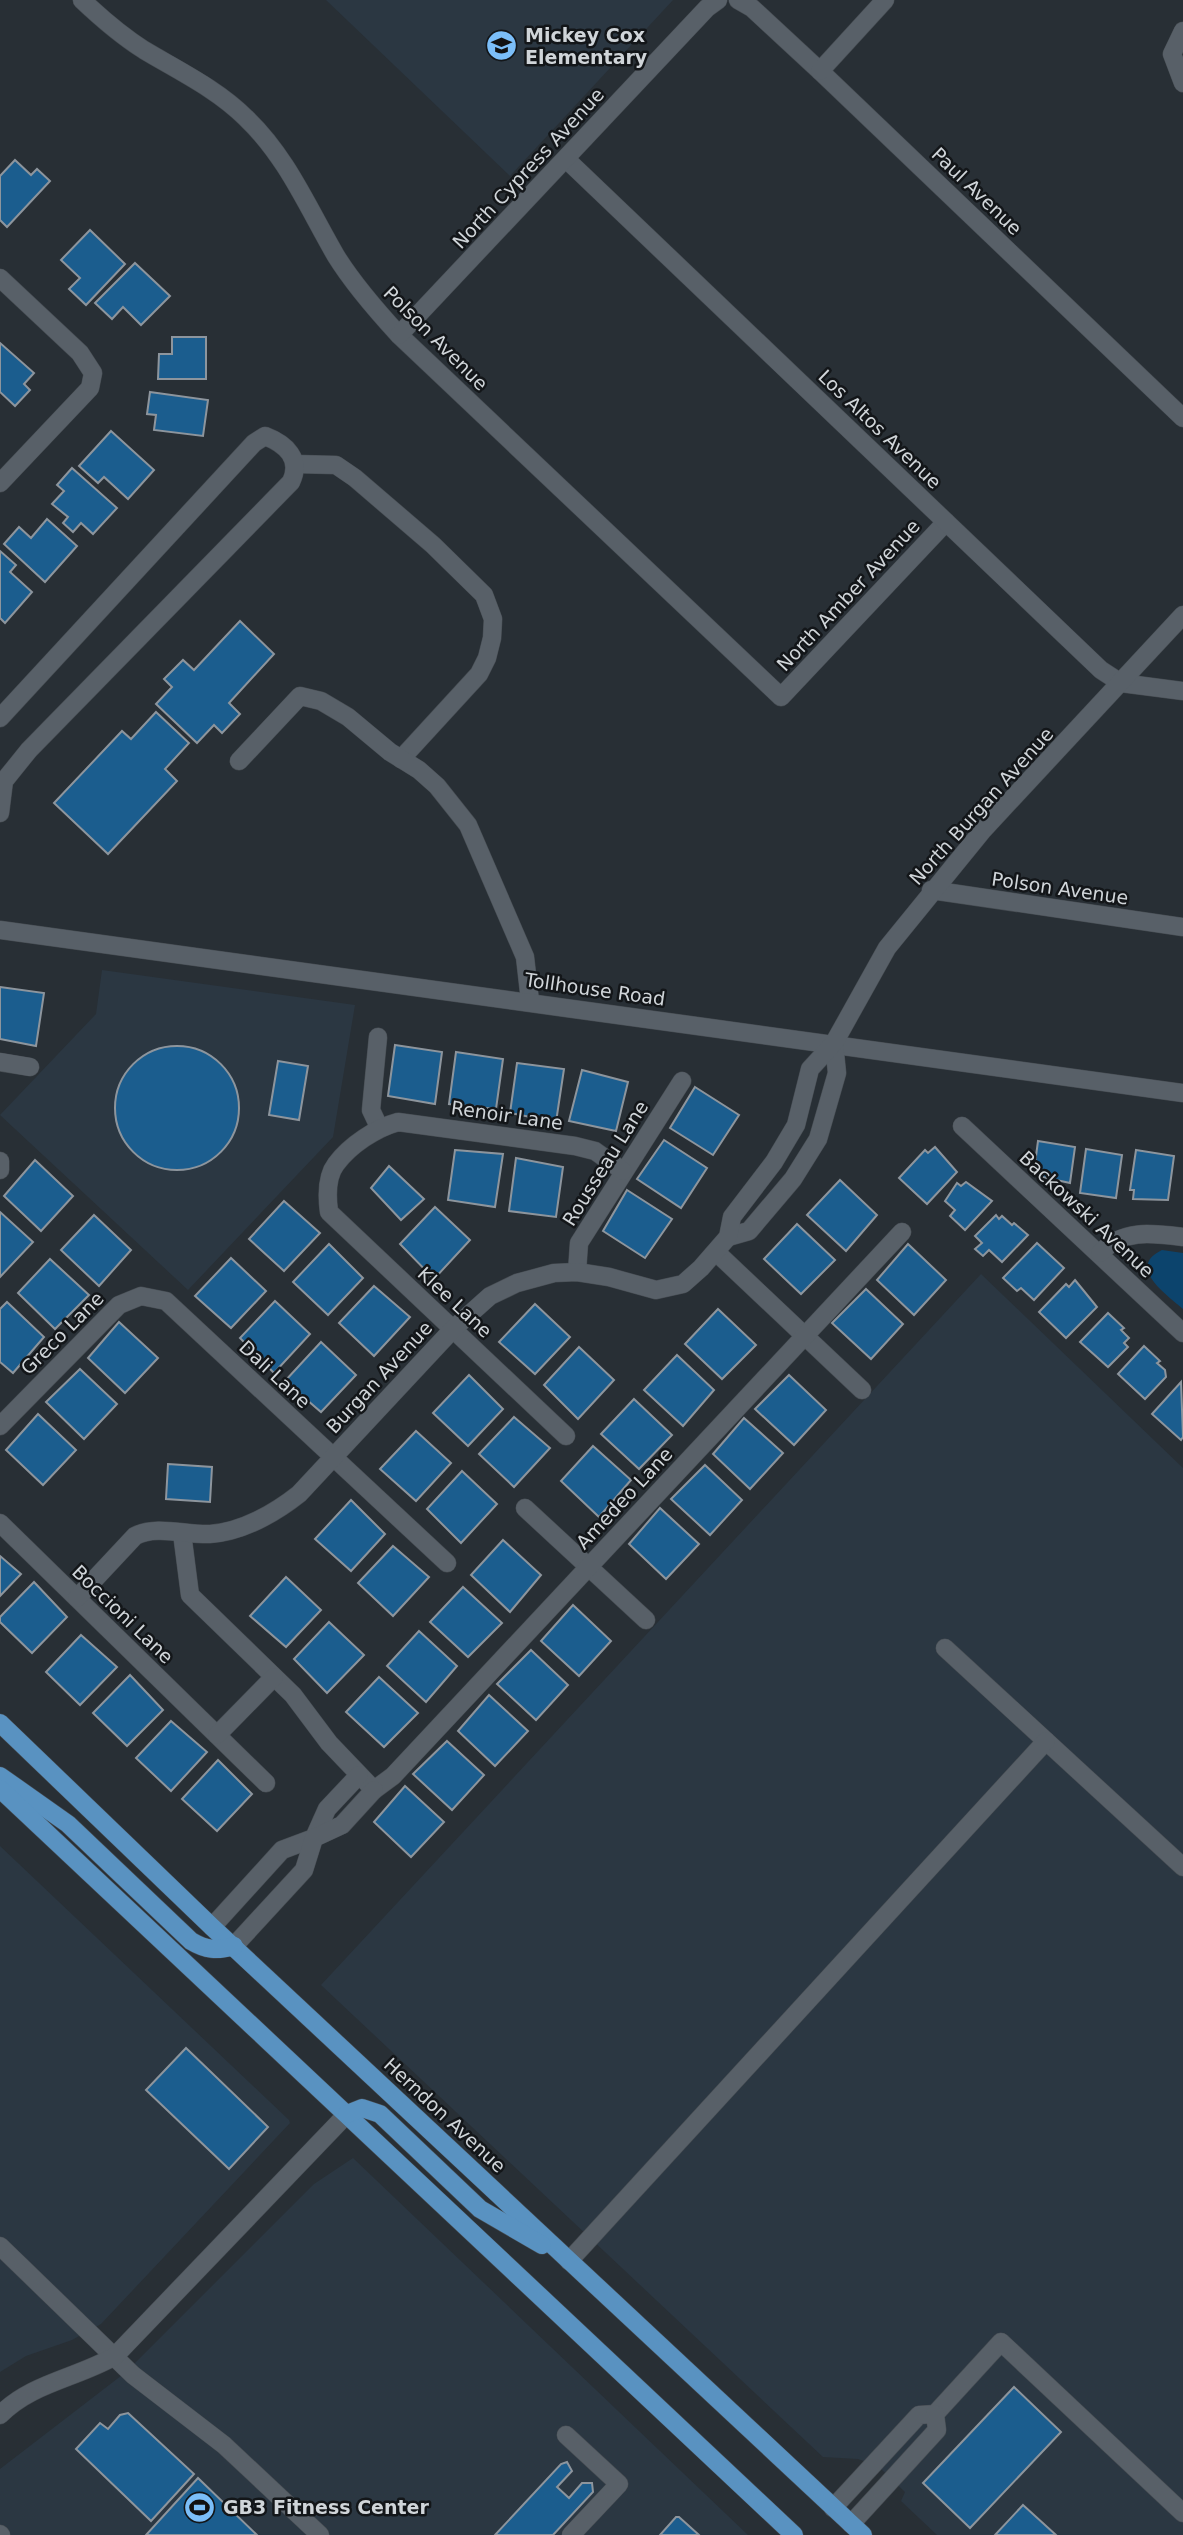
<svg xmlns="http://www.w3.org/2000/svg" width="1183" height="2535" font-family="'DejaVu Sans',sans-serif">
	<rect width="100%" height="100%" fill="#282f35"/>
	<!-- built -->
	<g fill="#2b3742">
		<path d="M 326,0 L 673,0 L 510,176 Z"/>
		<path d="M 102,970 L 355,1005 L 333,1137 L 188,1290 L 0,1115 L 96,1014 Z"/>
		<path d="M 981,1274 L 1183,1468 L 1183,2535 L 937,2535 L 901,2501 L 905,2492 L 878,2466 L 858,2459 L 823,2457 L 321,1985 Z"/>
		<path d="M 0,1846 L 289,2120 L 290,2123 L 101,2324 L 72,2340 L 26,2356 L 0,2372 Z"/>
		<path d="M 353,2158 L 748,2535 L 0,2535 L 0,2469 L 126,2372 L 314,2184 Z"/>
	</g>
	<!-- green -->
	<path fill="#0c446d" d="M 1162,1250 L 1183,1253 L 1183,1309 C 1166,1294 1126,1267 1162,1250 Z"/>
	<!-- building -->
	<g fill="#1b5d8e" stroke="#8d959d" stroke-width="2">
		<path d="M 15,160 L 31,175 L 37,169 L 50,181 L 7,227 L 0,220 L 0,176 Z"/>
		<path d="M 90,230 L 125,264 L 86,305 L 69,289 L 80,278 L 61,260 Z"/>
		<path d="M 135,263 L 170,296 L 141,325 L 123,307 L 112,319 L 95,303 Z"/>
		<path d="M 172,337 L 206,337 L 206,379 L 158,379 L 159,354 L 172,354 Z"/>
		<path d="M 0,343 L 34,373 L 24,384 L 30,390 L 15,406 L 0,392 Z"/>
		<path d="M 150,392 L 208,400 L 203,436 L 154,430 L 156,415 L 147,414 Z"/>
		<path d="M 111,431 L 154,470 L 128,499 L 104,477 L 98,483 L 79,466 Z"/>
		<path d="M 72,468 L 117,508 L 93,534 L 81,523 L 73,532 L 63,523 L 68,517 L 52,504 L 64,491 L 57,485 Z"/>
		<path d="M 47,519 L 77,546 L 45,582 L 4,544 L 19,527 L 31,538 Z"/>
		<path d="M 0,551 L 16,565 L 10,572 L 32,592 L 5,623 L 0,618 Z"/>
		<path d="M 240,621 L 274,654 L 229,703 L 240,714 L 222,733 L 214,725 L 197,743 L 156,704 L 172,687 L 164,679 L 183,660 L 194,670 Z"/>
		<path d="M 156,712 L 189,743 L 165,769 L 177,781 L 108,854 L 54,803 L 122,731 L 131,739 Z"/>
		<path d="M 0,987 L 44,993 L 36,1046 L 0,1039 Z"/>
		<path d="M 395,1045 L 442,1052 L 435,1104 L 388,1096 Z"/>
		<circle cx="177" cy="1108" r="62"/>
		<path d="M 456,1052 L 503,1059 L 496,1109 L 449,1104 Z"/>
		<path d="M 278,1061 L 308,1066 L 299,1120 L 269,1115 Z"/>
		<path d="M 517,1063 L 564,1069 L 556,1122 L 510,1113 Z"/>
		<path d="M 582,1070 L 628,1082 L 616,1131 L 569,1121 Z"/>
		<path d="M 695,1087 L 739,1115 L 713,1155 L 670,1128 Z"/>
		<path d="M 664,1140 L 707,1168 L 681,1208 L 637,1179 Z"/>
		<path d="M 1038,1141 L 1075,1147 L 1070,1183 L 1038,1176 L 1038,1171 L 1034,1171 Z"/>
		<path d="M 935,1147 L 957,1172 L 927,1204 L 899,1178 L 925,1150 L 928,1153 Z"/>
		<path d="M 1086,1149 L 1122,1155 L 1116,1198 L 1080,1193 Z"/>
		<path d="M 455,1150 L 503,1154 L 495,1207 L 448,1200 Z"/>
		<path d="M 1136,1150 L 1174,1156 L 1168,1200 L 1133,1199 L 1134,1190 L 1130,1190 Z"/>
		<path d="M 516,1158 L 563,1167 L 556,1217 L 509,1211 Z"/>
		<path d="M 35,1160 L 73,1196 L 41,1231 L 4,1196 Z"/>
		<path d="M 389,1166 L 424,1199 L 401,1220 L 371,1188 Z"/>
		<path d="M 840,1180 L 877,1215 L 846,1251 L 807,1215 Z"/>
		<path d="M 966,1182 L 992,1201 L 965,1230 L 950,1216 L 955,1210 L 945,1201 L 957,1183 L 961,1186 Z"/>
		<path d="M 627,1190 L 672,1219 L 645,1258 L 603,1231 Z"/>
		<path d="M 284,1201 L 320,1233 L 284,1271 L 249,1239 Z"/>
		<path d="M 435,1207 L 470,1240 L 434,1279 L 400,1244 Z"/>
		<path d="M 0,1212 L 33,1242 L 0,1277 Z"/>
		<path d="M 94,1215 L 131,1250 L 99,1286 L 61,1250 Z"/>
		<path d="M 996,1215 L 999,1219 L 1002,1216 L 1012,1225 L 1014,1223 L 1028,1235 L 1002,1262 L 989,1250 L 983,1256 L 975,1249 L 982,1243 L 975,1236 Z"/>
		<path d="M 797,1224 L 835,1260 L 801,1294 L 764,1259 Z"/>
		<path d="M 1037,1243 L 1064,1268 L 1034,1300 L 1021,1288 L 1017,1291 L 1003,1278 Z"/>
		<path d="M 329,1244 L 363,1278 L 328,1315 L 293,1282 Z"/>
		<path d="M 908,1244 L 946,1280 L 914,1315 L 877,1280 Z"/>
		<path d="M 231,1258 L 266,1291 L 231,1328 L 195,1296 Z"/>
		<path d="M 50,1259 L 89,1295 L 55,1329 L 18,1293 Z"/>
		<path d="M 1075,1280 L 1097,1307 L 1066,1338 L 1039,1312 L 1066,1284 L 1069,1287 Z"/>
		<path d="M 374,1286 L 410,1317 L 374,1356 L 339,1323 Z"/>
		<path d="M 866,1289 L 903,1324 L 871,1359 L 832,1323 Z"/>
		<path d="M 275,1301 L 310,1334 L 274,1373 L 240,1338 Z"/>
		<path d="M 7,1302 L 44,1337 L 13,1373 L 0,1362 L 0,1309 Z"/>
		<path d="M 535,1304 L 570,1337 L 535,1374 L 499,1342 Z"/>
		<path d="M 718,1309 L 756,1345 L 722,1379 L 685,1344 Z"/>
		<path d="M 1108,1313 L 1124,1328 L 1121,1330 L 1129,1338 L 1124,1343 L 1128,1347 L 1108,1367 L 1080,1342 Z"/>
		<path d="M 119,1322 L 158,1358 L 125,1393 L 88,1358 Z"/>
		<path d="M 321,1342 L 356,1375 L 321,1412 L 285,1381 Z"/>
		<path d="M 1144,1346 L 1160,1361 L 1157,1363 L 1165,1370 L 1166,1377 L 1145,1399 L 1118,1374 Z"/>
		<path d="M 579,1347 L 614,1380 L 578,1419 L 544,1385 Z"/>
		<path d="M 677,1355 L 714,1390 L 683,1426 L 644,1390 Z"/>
		<path d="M 80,1369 L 117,1404 L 84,1439 L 46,1402 Z"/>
		<path d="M 469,1375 L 503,1409 L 468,1446 L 433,1413 Z"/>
		<path d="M 789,1375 L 826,1410 L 794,1445 L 755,1409 Z"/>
		<path d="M 1181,1382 L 1183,1437 L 1181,1440 L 1152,1414 Z"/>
		<path d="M 634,1399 L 672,1435 L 639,1469 L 601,1434 Z"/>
		<path d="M 38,1414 L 76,1450 L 43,1485 L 6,1450 Z"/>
		<path d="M 514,1417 L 550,1448 L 514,1487 L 479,1454 Z"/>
		<path d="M 744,1418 L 783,1453 L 750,1489 L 713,1454 Z"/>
		<path d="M 416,1431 L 451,1463 L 416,1501 L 380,1469 Z"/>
		<path d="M 593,1446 L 631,1480 L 599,1517 L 561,1481 Z"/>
		<path d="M 168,1464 L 212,1467 L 210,1502 L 166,1499 Z"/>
		<path d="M 705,1465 L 742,1500 L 710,1535 L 671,1499 Z"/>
		<path d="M 462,1471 L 497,1504 L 461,1543 L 427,1509 Z"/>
		<path d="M 351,1500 L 385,1534 L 351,1571 L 315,1539 Z"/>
		<path d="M 660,1508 L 699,1544 L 666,1579 L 629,1544 Z"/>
		<path d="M 503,1540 L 541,1575 L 510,1612 L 471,1575 Z"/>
		<path d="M 393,1546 L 429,1577 L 393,1616 L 358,1583 Z"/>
		<path d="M 0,1556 L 21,1574 L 0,1596 Z"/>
		<path d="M 286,1577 L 321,1610 L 286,1647 L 250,1616 Z"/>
		<path d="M 34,1582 L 67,1617 L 32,1653 L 0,1622 L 0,1617 Z"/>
		<path d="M 463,1587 L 502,1623 L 468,1657 L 430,1622 Z"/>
		<path d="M 573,1605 L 611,1641 L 579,1676 L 541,1641 Z"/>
		<path d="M 329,1622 L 364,1655 L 327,1693 L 294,1659 Z"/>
		<path d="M 419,1631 L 457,1666 L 426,1702 L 387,1666 Z"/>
		<path d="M 81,1635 L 117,1667 L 80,1705 L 46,1672 Z"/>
		<path d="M 531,1650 L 568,1685 L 536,1720 L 497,1684 Z"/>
		<path d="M 130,1675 L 163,1710 L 127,1746 L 93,1713 Z"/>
		<path d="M 379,1677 L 418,1713 L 384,1747 L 346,1712 Z"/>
		<path d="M 489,1695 L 528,1731 L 495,1766 L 458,1731 Z"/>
		<path d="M 171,1721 L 207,1752 L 171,1791 L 136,1758 Z"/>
		<path d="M 447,1741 L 484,1775 L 452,1810 L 413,1774 Z"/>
		<path d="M 218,1760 L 252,1794 L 217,1831 L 182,1799 Z"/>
		<path d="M 405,1786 L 444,1822 L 411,1857 L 374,1822 Z"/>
		<path d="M 186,2048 L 268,2127 L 229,2169 L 146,2090 Z"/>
		<path d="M 1014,2387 L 1061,2432 L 970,2528 L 923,2483 Z"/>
		<path d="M 128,2413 L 194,2474 L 151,2521 L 76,2449 L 100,2423 L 108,2429 L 120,2415 Z"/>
		<path d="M 567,2462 L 572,2471 L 557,2487 L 569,2498 L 582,2483 L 592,2483 L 593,2492 L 553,2535 L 495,2535 L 561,2464 Z"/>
		<path d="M 198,2478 L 257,2535 L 146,2535 Z"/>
		<path d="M 1023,2505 L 1056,2535 L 995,2535 Z"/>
		<path d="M 676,2517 L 679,2517 L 699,2535 L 660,2535 Z"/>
	</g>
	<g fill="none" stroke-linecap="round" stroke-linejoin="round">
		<defs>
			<g id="minor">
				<path d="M 82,0 C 101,18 122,36 144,50 C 179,71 217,89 246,118 C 287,157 308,208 336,256 C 354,285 376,310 399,335 L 781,697 L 946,522"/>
				<path d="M 738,0 L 752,8 L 820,71 L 1183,418"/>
				<path d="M 1183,31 L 1172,54 L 1183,83"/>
				<path d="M 820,71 L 885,0"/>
				<path d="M 566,159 L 1101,670 L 1121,683 L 1183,691"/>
				<path d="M 0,278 L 80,353 L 93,373 L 90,388 L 0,483"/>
				<path d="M 399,335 L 707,8 L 718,0"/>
				<path d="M 295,464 L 336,465 L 355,478 L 433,545 L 484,595 L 493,619 L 492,638 L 487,658 L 479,674 L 401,759"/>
				<path d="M 0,718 L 254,443 L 265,436 C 286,444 302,459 291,482 L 29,750 L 4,781 L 0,813"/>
				<path d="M 239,761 L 300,696 L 321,701 L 348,717 L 390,752 L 419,770 L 437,786 L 468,825 L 525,957 L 530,1001"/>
				<path d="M 931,890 L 1183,927"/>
				<path d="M 0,930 L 1183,1093"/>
				<path d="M 378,1037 L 371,1110 L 379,1127"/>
				<path d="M 0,1062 L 30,1067"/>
				<path d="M 962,1126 L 1183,1333"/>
				<path d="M 0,1161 L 0,1170"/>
				<path d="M 728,1237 L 749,1231 L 793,1179 L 818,1139 L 837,1073 L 834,1043"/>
				<path d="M 716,1252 L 862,1390"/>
				<path d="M 1100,1253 C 1123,1229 1151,1233 1183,1237"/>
				<path d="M 577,1272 L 579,1243 L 682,1081"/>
				<path d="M 0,1426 L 119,1305 L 141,1296 L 166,1301 L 447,1563"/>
				<path d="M 566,1436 L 329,1212 C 327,1197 326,1177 336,1164 C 350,1145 376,1128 398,1122 L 575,1146 L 595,1151 L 623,1171"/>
				<path d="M 525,1508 L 646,1620"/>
				<path d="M 0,1523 L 266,1783"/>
				<path d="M 182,1533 L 190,1595 L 293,1695 L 329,1743 L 374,1790 L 393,1776 L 902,1232"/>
				<path d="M 77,1598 L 135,1536 C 156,1525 186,1535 210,1534 C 242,1532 275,1513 299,1494 L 453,1329 L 490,1296 L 517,1283 L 554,1273 L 577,1272 L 609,1277 L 656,1290 L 683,1284 L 701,1268 L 728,1237 L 732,1217 L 774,1162 L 796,1125 L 810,1069 L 834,1043 L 887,948 L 983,830 L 1183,615"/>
				<path d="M 945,1648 L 1183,1867"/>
				<path d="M 217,1735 L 274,1677"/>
				<path d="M 212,1927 L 282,1850 L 314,1838 L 327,1809 L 359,1775"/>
				<path d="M 234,1946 L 304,1870 L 314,1838 L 342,1825 L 374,1790"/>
				<path d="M 0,2246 L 133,2375 L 224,2445 L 320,2535"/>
				<path d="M 569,2261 L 1046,1741"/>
				<path d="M 0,2415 C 31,2383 77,2378 115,2356 L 347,2114"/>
				<path d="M 566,2435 L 619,2484 L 571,2535"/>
				<path d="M 833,2508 L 919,2415 L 935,2414 L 1001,2342 L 1183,2513"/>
				<path d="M 851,2524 L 937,2430 L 935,2414"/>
				<path d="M 0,2534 L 1,2535"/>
			</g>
			<g id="major">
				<path d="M 0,1723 L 212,1927 L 863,2535"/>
				<path d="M 0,1776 L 68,1824 L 191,1941 C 206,1950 217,1951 234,1946"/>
				<path d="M 0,1789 L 794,2535"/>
				<path d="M 347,2114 L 362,2108 L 380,2114 L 480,2209 L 542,2245"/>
			</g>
		</defs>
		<!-- minor casing -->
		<use href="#minor" stroke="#464c52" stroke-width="19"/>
		<!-- major casing -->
		<use href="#major" stroke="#464c52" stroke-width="19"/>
		<!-- minor -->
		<use href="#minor" stroke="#586068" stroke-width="18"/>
		<!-- major -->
		<use href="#major" stroke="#5992c1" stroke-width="18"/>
	</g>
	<!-- icons -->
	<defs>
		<symbol id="school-disc" viewBox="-11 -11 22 22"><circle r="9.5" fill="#7bbef8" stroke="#131619"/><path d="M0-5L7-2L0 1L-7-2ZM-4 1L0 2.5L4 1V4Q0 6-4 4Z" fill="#111"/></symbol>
		<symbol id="stadium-disc" viewBox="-11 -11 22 22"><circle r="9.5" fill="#7bbef8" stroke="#131619"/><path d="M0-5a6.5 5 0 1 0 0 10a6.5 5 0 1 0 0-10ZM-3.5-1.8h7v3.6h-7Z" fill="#111"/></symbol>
	</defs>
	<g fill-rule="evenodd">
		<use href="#school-disc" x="484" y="28" width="35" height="35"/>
		<use href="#stadium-disc" x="182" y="2490" width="35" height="35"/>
	</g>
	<g text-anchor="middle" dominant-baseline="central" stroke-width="5" stroke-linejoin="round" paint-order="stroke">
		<!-- poi labels -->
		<g font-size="19" font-weight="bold" fill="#d0d5d9" stroke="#131619" text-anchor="start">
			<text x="525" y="35">Mickey Cox<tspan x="525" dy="22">Elementary</tspan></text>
			<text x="223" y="2507">GB3 Fitness Center</text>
		</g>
		<!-- street labels -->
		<g font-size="19" fill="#d0d5d9" stroke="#131619">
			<text transform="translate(528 168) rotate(-47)">North Cypress Avenue</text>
			<text transform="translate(977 191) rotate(44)">Paul Avenue</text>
			<text transform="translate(436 338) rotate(45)">Polson Avenue</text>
			<text transform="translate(880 429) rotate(44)">Los Altos Avenue</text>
			<text transform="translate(848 595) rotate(-47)">North Amber Avenue</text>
			<text transform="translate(981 806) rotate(-48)">North Burgan Avenue</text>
			<text transform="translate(1060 888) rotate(8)">Polson Avenue</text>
			<text transform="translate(595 989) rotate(8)">Tollhouse Road</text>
			<text transform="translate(507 1115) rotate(8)">Renoir Lane</text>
			<text transform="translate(605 1163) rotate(-58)">Rousseau Lane</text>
			<text transform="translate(1087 1214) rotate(43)">Backowski Avenue</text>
			<text transform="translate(455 1302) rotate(43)">Klee Lane</text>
			<text transform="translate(62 1333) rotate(-45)">Greco Lane</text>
			<text transform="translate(275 1374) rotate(43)">Dali Lane</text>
			<text transform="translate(379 1377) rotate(-47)">Burgan Avenue</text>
			<text transform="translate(624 1498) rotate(-47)">Amedeo Lane</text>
			<text transform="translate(123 1614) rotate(44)">Boccioni Lane</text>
			<text transform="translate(445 2115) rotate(43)">Herndon Avenue</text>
		</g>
	</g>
</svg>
